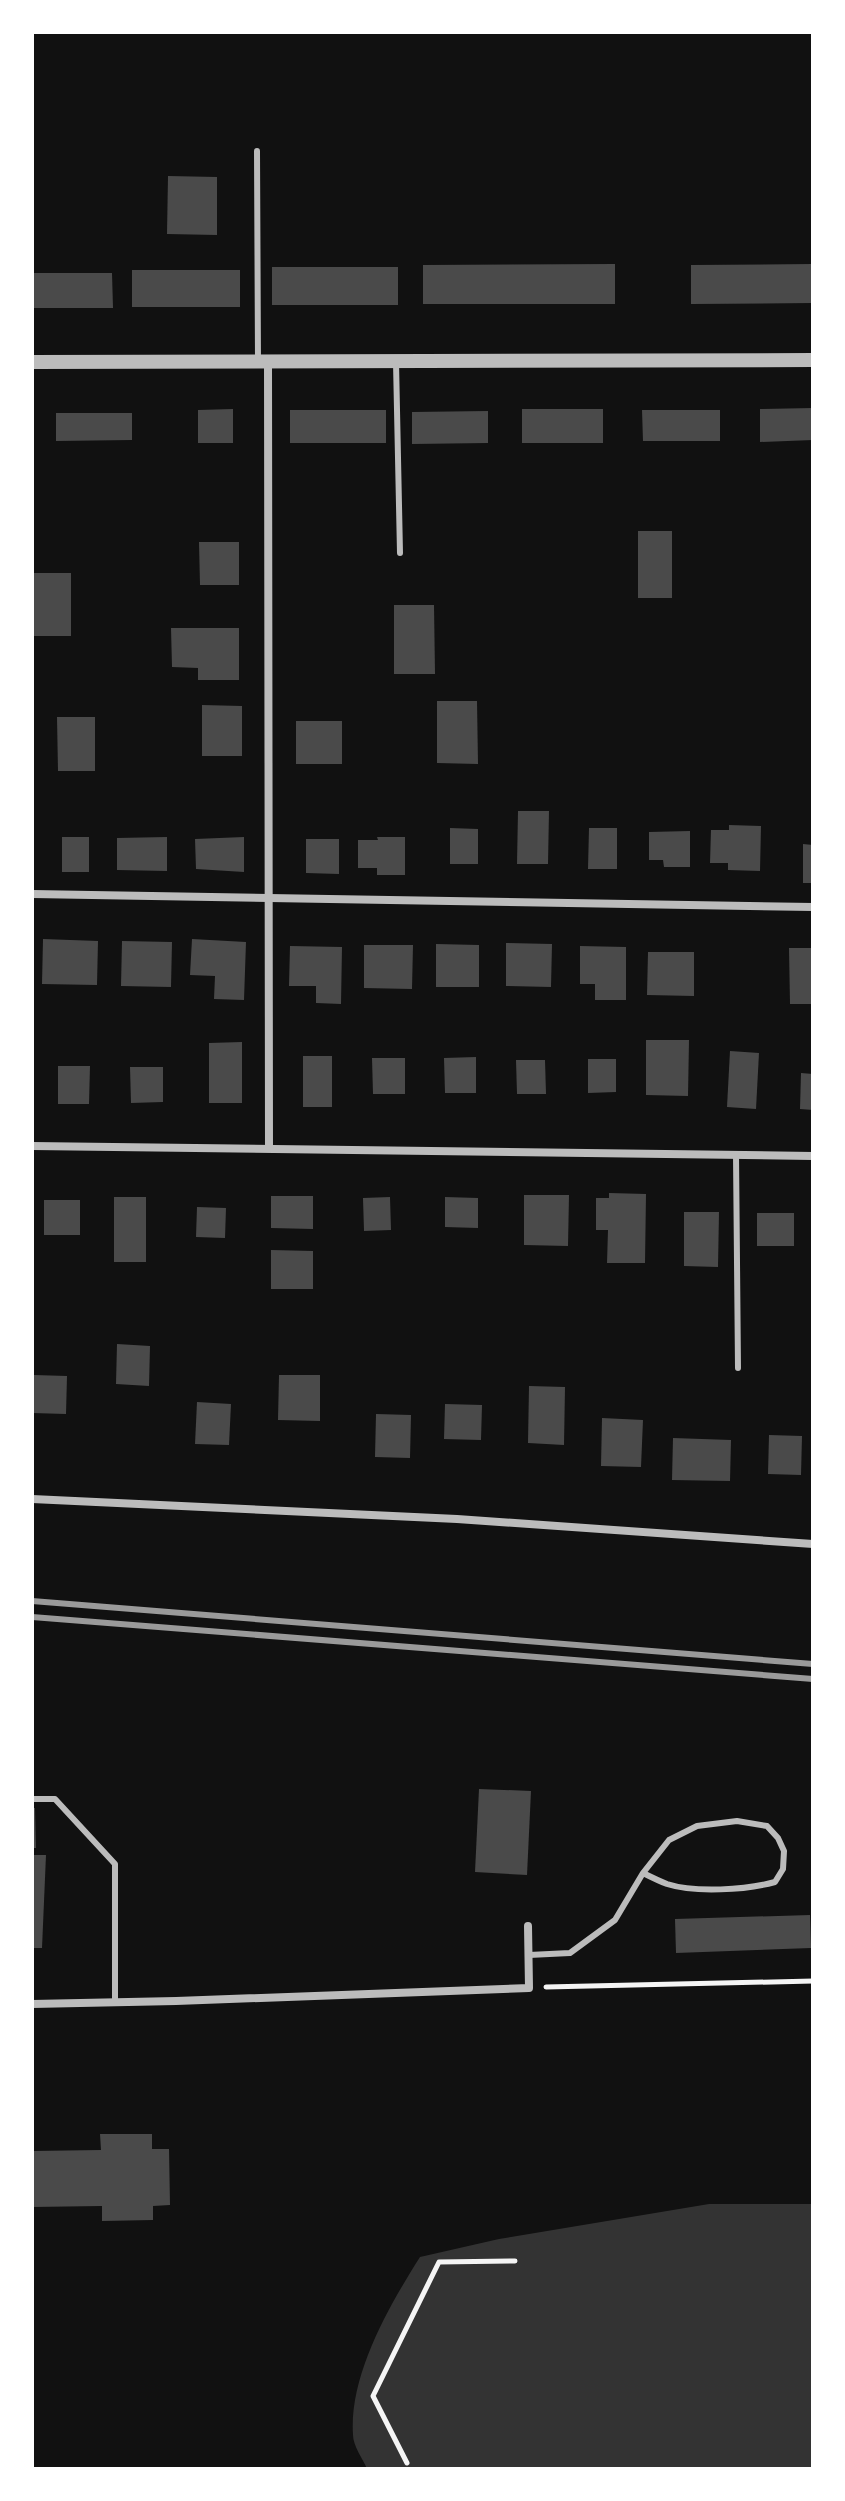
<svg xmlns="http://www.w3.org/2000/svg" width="845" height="2501" font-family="'Fira Sans',sans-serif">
	<rect width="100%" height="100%" fill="#111"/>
	<!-- water -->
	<path fill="#333" d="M 709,2204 L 813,2204 L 813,2469 L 367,2469 C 363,2459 353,2446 353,2435 C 349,2375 389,2306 420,2257 L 499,2239 Z"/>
	<!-- building -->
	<g fill="#4a4a4a">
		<path d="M 168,176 L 217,177 L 217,235 L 167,234 Z"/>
		<path d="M 615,264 L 615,304 L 423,304 L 423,265 Z"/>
		<path d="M 813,264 L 813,303 L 691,304 L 691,265 Z"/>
		<rect x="272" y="267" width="126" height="38"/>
		<rect x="132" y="270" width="108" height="37"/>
		<path d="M 32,273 L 112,273 L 113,308 L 32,308 Z"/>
		<path d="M 813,408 L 813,440 L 760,442 L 760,409 Z"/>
		<path d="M 233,409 L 233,443 L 198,443 L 198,410 Z"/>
		<rect x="522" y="409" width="81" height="34"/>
		<rect x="290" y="410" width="96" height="33"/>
		<path d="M 642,410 L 720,410 L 720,441 L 643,441 Z"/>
		<path d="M 488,411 L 488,443 L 412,444 L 412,412 Z"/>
		<path d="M 56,413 L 132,413 L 132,440 L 56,441 Z"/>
		<rect x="638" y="531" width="34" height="67"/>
		<path d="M 199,542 L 239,542 L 239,585 L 200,585 Z"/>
		<rect x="32" y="573" width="39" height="63"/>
		<path d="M 394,605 L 434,605 L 435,674 L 394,674 Z"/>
		<path d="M 171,628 L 239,628 L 239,680 L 198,680 L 198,668 L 172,667 Z"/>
		<path d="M 437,701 L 477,701 L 478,764 L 437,763 Z"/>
		<path d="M 202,705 L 242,706 L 242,756 L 202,756 Z"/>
		<path d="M 57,717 L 95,717 L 95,771 L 58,771 Z"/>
		<rect x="296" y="721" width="46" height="43"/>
		<path d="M 518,811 L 549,811 L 548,864 L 517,864 Z"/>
		<path d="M 729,825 L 761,826 L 760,871 L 728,870 L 728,863 L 710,863 L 711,830 L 729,830 Z"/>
		<path d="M 450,828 L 478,829 L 478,864 L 450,864 Z"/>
		<path d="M 589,828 L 617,828 L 617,869 L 588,869 Z"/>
		<path d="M 690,831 L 690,867 L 664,867 L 663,860 L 649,860 L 649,832 Z"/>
		<rect x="62" y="837" width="27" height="35"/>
		<path d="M 167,837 L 167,871 L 117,870 L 117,838 Z"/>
		<path d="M 244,837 L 244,872 L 196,869 L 195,839 Z"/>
		<path d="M 377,837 L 405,837 L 405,875 L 377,875 L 377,868 L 358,868 L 358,840 L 378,840 Z"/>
		<path d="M 306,839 L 339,839 L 339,874 L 306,873 Z"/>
		<path d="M 803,844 L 813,845 L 813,883 L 803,883 Z"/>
		<path d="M 43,939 L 98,941 L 97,985 L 42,984 Z"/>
		<path d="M 192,939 L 246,942 L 244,1000 L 214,999 L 215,976 L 190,975 Z"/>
		<path d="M 122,941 L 172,942 L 171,987 L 121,986 Z"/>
		<path d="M 506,943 L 552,944 L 551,987 L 506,986 Z"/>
		<path d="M 436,944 L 479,945 L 479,987 L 436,987 Z"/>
		<path d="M 364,945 L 413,945 L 412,989 L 364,988 Z"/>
		<path d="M 290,946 L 342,947 L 341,1004 L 316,1003 L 316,986 L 289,986 Z"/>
		<path d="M 580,946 L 626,947 L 626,1000 L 595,1000 L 595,984 L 580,984 Z"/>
		<path d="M 789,948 L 813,948 L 813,1004 L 790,1004 Z"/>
		<path d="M 648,952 L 694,952 L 694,996 L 647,995 Z"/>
		<path d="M 646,1040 L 689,1040 L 688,1096 L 646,1095 Z"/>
		<path d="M 242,1042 L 242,1103 L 209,1103 L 209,1043 Z"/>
		<path d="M 730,1051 L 759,1053 L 756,1109 L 727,1107 Z"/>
		<rect x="303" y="1056" width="29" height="51"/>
		<path d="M 476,1057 L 476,1093 L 445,1093 L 444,1058 Z"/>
		<path d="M 372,1058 L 405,1058 L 405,1094 L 373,1094 Z"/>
		<path d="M 588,1059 L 616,1059 L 616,1092 L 588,1093 Z"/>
		<path d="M 516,1060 L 545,1060 L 546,1094 L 517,1094 Z"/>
		<path d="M 58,1066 L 90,1066 L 89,1104 L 58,1104 Z"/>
		<path d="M 130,1067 L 163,1067 L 163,1102 L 131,1103 Z"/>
		<path d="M 801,1073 L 813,1074 L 813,1110 L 800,1109 Z"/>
		<path d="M 609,1193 L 646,1194 L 645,1263 L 607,1263 L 608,1230 L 596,1230 L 596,1198 L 609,1198 Z"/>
		<path d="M 524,1195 L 569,1195 L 568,1246 L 524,1245 Z"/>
		<path d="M 271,1196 L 313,1196 L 313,1229 L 271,1228 Z"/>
		<rect x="114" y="1197" width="32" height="65"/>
		<path d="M 390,1197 L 391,1230 L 364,1231 L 363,1198 Z"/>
		<path d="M 445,1197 L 478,1198 L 478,1228 L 445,1227 Z"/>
		<rect x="44" y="1200" width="36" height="35"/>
		<path d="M 197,1207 L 226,1208 L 225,1238 L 196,1237 Z"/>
		<path d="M 684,1212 L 719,1212 L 718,1267 L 684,1266 Z"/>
		<rect x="757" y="1213" width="37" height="33"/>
		<path d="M 271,1250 L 313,1251 L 313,1289 L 271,1289 Z"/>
		<path d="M 117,1344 L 150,1346 L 149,1386 L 116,1384 Z"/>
		<path d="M 34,1375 L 67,1376 L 66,1414 L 32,1413 Z"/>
		<path d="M 279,1375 L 320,1375 L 320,1421 L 278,1420 Z"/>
		<path d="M 529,1386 L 565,1387 L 564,1445 L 528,1443 Z"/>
		<path d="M 197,1402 L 231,1404 L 229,1445 L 195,1444 Z"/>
		<path d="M 445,1404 L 482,1405 L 481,1440 L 444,1439 Z"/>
		<path d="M 376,1414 L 411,1415 L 410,1458 L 375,1457 Z"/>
		<path d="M 602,1418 L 643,1420 L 641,1467 L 601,1466 Z"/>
		<path d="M 769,1435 L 802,1436 L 801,1475 L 768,1474 Z"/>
		<path d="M 673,1438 L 731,1440 L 730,1481 L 672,1480 Z"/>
		<path d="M 479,1789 L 531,1791 L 527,1875 L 475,1872 Z"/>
		<path d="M 32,1808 L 35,1808 L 36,1848 L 32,1848 Z"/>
		<path d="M 32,1855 L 46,1855 L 42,1948 L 32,1948 Z"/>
		<path d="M 810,1915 L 811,1948 L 676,1953 L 675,1919 Z"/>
		<path d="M 100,2134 L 152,2134 L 152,2149 L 169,2149 L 170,2205 L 153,2206 L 153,2220 L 102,2221 L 102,2206 L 32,2207 L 32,2151 L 101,2150 Z"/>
	</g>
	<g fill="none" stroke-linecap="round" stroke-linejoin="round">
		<!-- path -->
		<g stroke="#f5f5f5" stroke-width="5">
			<path d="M 546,1987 L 813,1981"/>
			<path d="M 407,2463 L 373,2396 L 439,2262 L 515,2261"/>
		</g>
		<!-- service -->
		<g stroke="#bcbcbc" stroke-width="6">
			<path d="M 257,151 L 258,362"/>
			<path d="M 396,362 L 400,553"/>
			<path d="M 736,1155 L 738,1368"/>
			<path d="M 32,1799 L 55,1799 L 115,1864 L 115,2002"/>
			<path d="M 529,1955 L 570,1953 L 615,1920 L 643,1873 L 669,1840 L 697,1826 L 737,1821 L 767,1826 L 778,1838 L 784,1851 L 783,1869 L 775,1882 C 746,1890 695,1893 667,1884 C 659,1881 651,1877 643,1873"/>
		</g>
		<!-- minor -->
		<g stroke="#bcbcbc" stroke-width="8">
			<path d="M 268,362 L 269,1148"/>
			<path d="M 32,894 L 813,907"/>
			<path d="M 32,1146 L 813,1156"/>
			<path d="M 32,1499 L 457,1519 L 813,1544"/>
			<path d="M 32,2004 L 176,2001 L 529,1988 L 528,1926"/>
		</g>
		<!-- tertiary -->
		<path stroke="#bcbcbc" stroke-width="14" d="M 32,362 L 813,360"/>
		<!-- rail -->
		<g stroke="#9a9a9a" stroke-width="6">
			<path d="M 32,1601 L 813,1664"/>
			<path d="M 32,1617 L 813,1679"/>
		</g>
	</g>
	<!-- border -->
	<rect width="845" height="2501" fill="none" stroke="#ffffff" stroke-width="68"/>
</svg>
